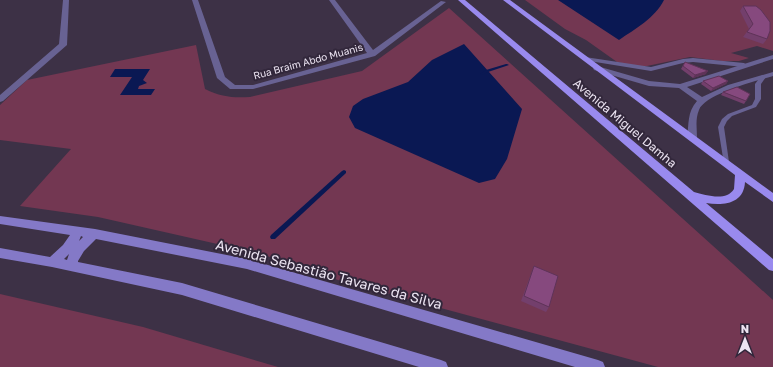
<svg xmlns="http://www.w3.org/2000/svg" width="773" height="367" font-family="'Golos Text',sans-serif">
	<rect width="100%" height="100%" fill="#3d3146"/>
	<!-- green -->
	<g fill="#733752">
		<path d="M 525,0 L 773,0 L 773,51 L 757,46 L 731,53 L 749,58 L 739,61 L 722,61 L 690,57 L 647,66 L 636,66 L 617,62 L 586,40 L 565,29 Z"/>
		<path d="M 449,8 L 773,300 L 773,367 L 658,367 L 341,281 L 261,254 L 98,217 L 20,206 L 71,149 L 0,140 L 0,105 L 27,80 L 196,45 L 205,89 C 221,97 233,98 250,97 L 362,71 Z"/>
		<path d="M 0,294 L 143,327 L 278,367 L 0,367 Z"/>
	</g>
	<!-- water -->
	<g fill="#0a1853">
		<path d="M 558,0 L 664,0 C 655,18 635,29 619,40 Z"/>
		<path d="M 464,44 L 522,109 L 507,159 L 495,179 L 479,183 L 355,128 L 349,117 L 353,106 L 363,99 L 408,82 L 432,60 Z"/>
		<path d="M 115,69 L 150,69 L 143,80 L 147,83 L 139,86 L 138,89 L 155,89 L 151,95 L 120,95 L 132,77 L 110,77 Z"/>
	</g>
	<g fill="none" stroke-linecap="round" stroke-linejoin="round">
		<!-- stream -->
		<g fill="#0a1853" fill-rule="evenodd">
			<path d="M 506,64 L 507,64 L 509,65 L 488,72 L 482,75 L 480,74 L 486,70 Z"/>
			<path d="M 344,170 L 346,171 L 346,173 L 275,239 L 271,239 L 270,237 L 271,235 L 342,171 Z"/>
		</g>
		<!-- service -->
		<g fill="#686293" fill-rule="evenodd">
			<path d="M 585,57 L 651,67 L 683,59 L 693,58 L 744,63 L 747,65 L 744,67 L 693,62 L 683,63 L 651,71 L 583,60 L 582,59 Z"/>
			<path d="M 763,75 L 766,77 L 761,84 L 761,99 L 756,107 L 732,116 L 727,121 L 724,127 L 729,162 L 728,164 L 724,164 L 718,127 L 722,119 L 728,114 L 752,105 L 755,99 L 755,84 L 761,76 Z"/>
		</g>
		<!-- minor -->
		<g fill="#686293" fill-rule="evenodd">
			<path d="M 63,0 L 69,0 L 67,45 L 3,101 L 0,102 L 0,95 L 59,44 Z"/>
			<path d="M 192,0 L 198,0 L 225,77 L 235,85 L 253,85 L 367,53 L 329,0 L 335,0 L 373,50 L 441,1 L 446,2 L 375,56 L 253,89 L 230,89 L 217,78 Z"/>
			<path d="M 773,55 L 773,59 L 687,87 L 702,97 L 728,85 L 773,72 L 773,76 C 756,81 705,94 699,110 C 695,119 697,129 697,138 L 692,141 L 687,138 C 689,124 687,112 697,101 L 679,88 L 649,86 L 594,70 L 593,68 L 597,66 L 649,81 L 680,84 Z"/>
		</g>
		<!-- secondary -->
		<path fill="#8479c7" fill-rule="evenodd" d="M 0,216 L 95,229 L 247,259 L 598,360 L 603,362 L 605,367 L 575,367 L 247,269 L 96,239 L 84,251 L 78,261 L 78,262 L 182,283 L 441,360 L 446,362 L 448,367 L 419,367 L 182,295 L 52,267 L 0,258 L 0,248 L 50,257 L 63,245 L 70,235 L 0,224 ZM 81,236 L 83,237 L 79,241 ZM 69,254 L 67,260 L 64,259 Z"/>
		<!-- primary -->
		<path fill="#998aee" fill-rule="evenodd" d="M 458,0 L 465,0 L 694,192 C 706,195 726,202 734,189 L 735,175 L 503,0 L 510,0 L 773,193 L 773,202 L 745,182 C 744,204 723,206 706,203 L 773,259 L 773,271 L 769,270 Z"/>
	</g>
	<!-- wall -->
	<g fill="#733f6c">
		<path d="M 743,6 L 767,39 L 763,44 L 743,37 L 749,29 L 740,11 Z"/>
		<path d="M 685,62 L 706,74 L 693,78 L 681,69 Z"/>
		<path d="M 703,81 L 728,81 L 726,84 L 711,91 L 701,84 Z"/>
		<path d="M 723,92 L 746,101 L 744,104 L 721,95 Z"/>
		<path d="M 534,266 L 549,307 L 546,312 L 521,301 L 532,271 Z"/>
	</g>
	<!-- shaded-wall -->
	<g fill="#5e3358">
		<path d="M 708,71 L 706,74 L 693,78 L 695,75 Z"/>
		<path d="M 728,81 L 726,84 L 711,91 L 713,88 Z"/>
	</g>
	<!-- building -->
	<g fill="#86497e" stroke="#5e3358">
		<path d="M 743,6 L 756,6 L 761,10 L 770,22 L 770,31 L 767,39 L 747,32 L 753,24 Z"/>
		<path d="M 685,62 L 708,71 L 695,75 L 683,66 Z"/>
		<path d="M 719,76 L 728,81 L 713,88 L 703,81 Z"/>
		<path d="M 737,87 L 750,94 L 746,101 L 723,92 Z"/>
		<path d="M 534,266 L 558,276 L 549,307 L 524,296 Z"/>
	</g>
	<g text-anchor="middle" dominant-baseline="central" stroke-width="4" stroke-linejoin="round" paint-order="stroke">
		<!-- far-street labels -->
		<g font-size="10" fill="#ece4f2" stroke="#32273b">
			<text transform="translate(308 61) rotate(-15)">Rua Braim Abdo Muanis</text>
		</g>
		<!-- street labels -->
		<g font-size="12" fill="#ece4f2" stroke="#32273b">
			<text transform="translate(625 123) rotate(40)">Avenida Miguel Damha</text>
		</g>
		<!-- near-street labels -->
		<g font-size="14" fill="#ece4f2" stroke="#32273b">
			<text transform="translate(329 274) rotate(15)">Avenida Sebastião Tavares da Silva</text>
		</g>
	</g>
	<!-- north arrow -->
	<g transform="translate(745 339)" stroke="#32273b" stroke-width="3" paint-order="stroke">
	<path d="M0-3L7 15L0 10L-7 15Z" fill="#ece4f2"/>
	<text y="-6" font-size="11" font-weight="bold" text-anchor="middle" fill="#ece4f2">N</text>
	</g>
</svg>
